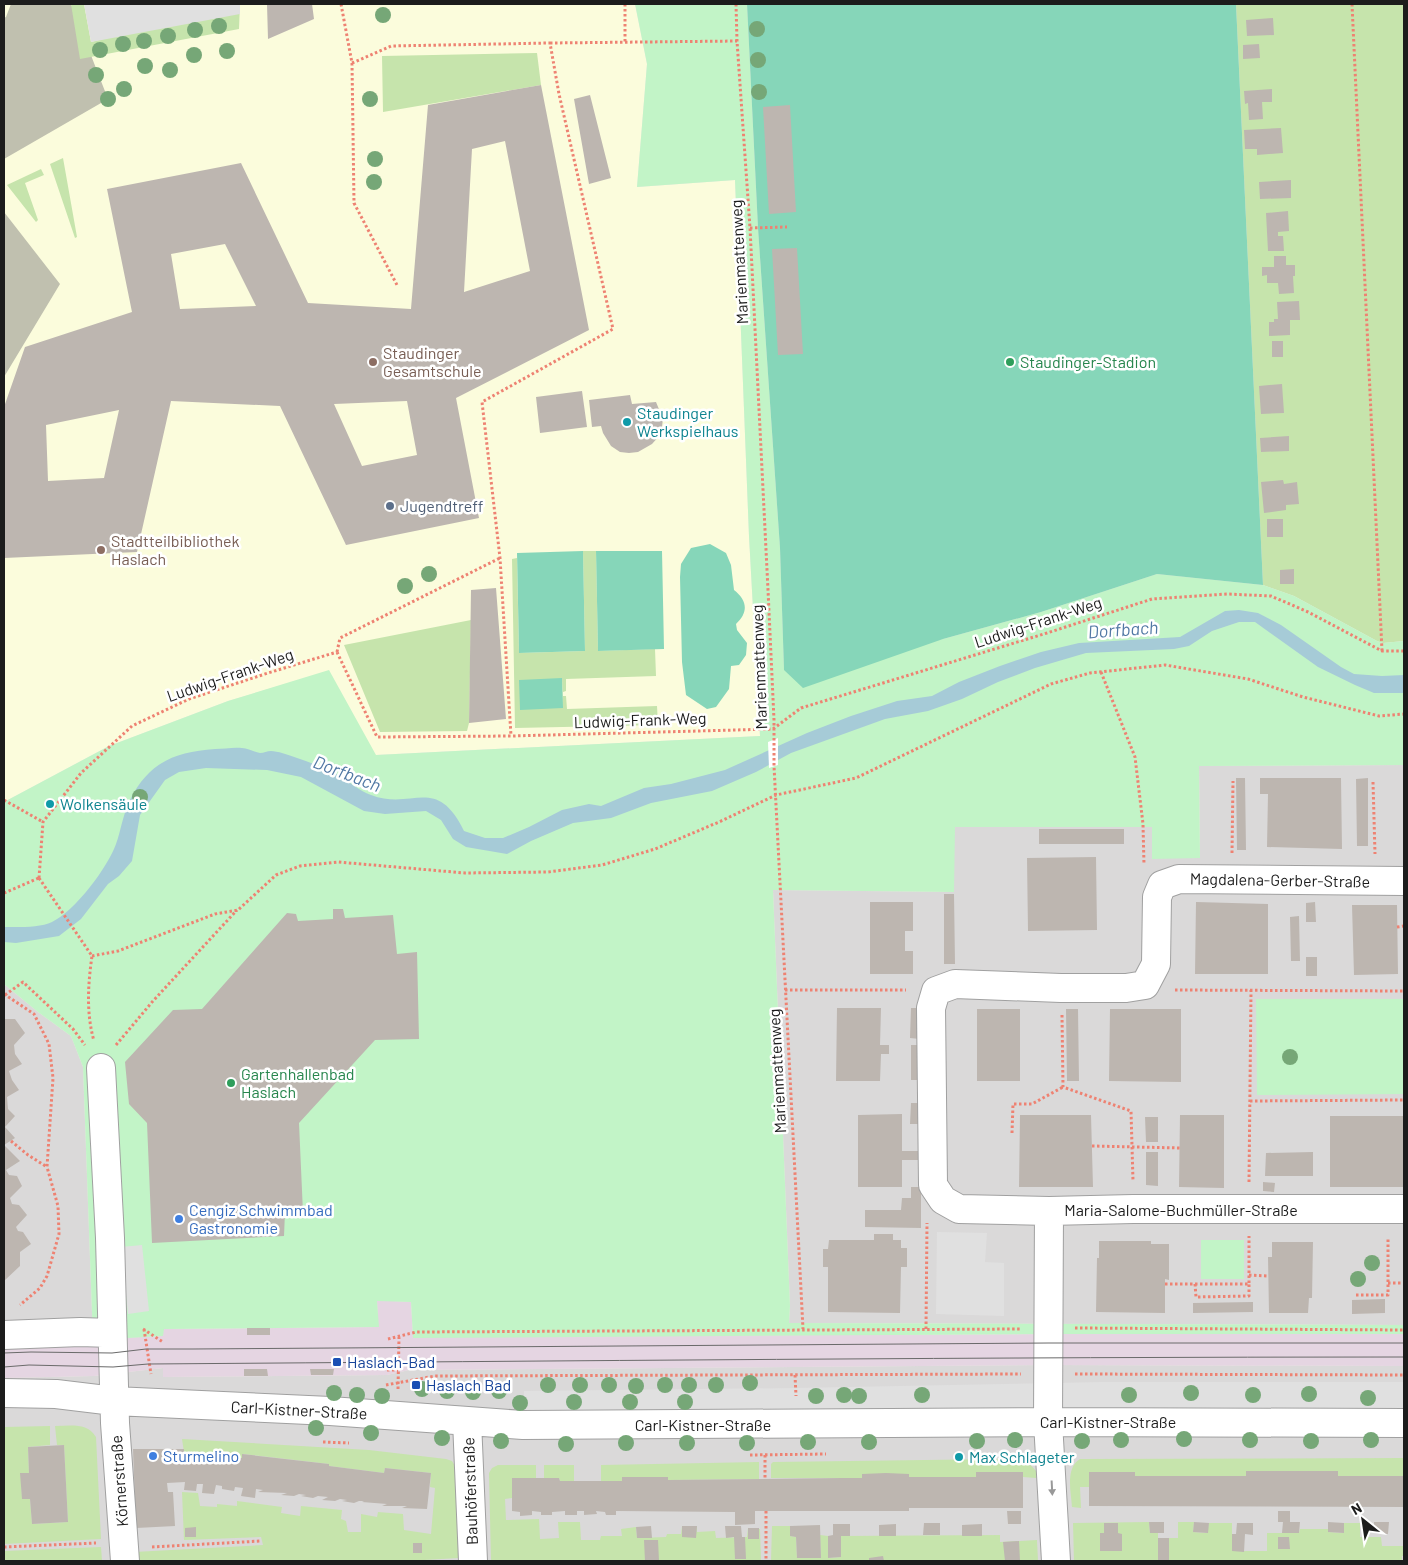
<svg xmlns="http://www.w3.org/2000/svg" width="1408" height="1565" viewBox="0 0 1408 1565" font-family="Barlow,sans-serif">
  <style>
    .residential { fill: #dad9d9 }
    .industrial { fill: #e5d5e2 }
    .education { fill: #fbfcdc }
    .construction { fill: #c0c0af }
    .grass { fill: #c6e4ac }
    .park { fill: #c2f4c7 }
    .pitch { fill: #86d6b9 }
    .parking { fill: #e0e0e0 }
    .water { fill: #a6cbd7 }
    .pier { fill: #fff }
    .building { fill: #bdb6b0; fill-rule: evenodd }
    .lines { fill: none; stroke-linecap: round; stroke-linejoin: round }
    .minor-casing { stroke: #a0a0a0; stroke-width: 30 }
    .path { stroke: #ee8272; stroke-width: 3; stroke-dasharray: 2.5 2.5; stroke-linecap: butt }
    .minor { stroke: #fff; stroke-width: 28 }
    .tram { stroke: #6a6a6a; stroke-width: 1 }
    .tree { fill: #76a777 }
    .oneway { fill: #999 }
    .education-dot { fill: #8d6e63; stroke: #fff; stroke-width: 2 }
    .leisure-dot { fill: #2e9e5b; stroke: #fff; stroke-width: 2 }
    .culture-dot { fill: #0f9aa8; stroke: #fff; stroke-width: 2 }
    .service-dot { fill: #5c6f8a; stroke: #fff; stroke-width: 2 }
    .shop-dot { fill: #3f7fe0; stroke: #fff; stroke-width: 2 }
    .transit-dot { fill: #1a4fb4; stroke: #fff; stroke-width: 2 }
    .labels { text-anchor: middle; stroke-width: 5; stroke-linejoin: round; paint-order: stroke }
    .street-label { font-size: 16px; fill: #1c1c1c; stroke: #fff }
    .education-label { font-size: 16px; fill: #785e54; stroke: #fff; text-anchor: start }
    .leisure-label { font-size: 16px; fill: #27864d; stroke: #fff; text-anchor: start }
    .culture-label { font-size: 16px; fill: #0d838f; stroke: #fff; text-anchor: start }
    .service-label { font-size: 16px; fill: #4e5e75; stroke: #fff; text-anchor: start }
    .shop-label { font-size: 16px; fill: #366cbe; stroke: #fff; text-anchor: start }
    .transit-label { font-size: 16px; fill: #164399; stroke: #fff; text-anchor: start }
    .water-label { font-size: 18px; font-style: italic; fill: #5178a4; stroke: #fff }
  </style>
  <rect width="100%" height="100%" fill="#edeae3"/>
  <path class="residential" d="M1404,765V1325L789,1323L790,1306L773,890L954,892V827H1152L1200,858L1199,766Z
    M4,984L38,1012L71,1036L83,1067L93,1340L4,1343Z
    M1049,1365L1404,1366V1561H4V1378L94,1376L163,1368L164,1377L387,1375L409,1370Z"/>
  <path class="industrial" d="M377,1300L411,1302L413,1337L1049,1334H1404V1366L1049,1365L409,1370L387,1375L163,1377V1368L94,1376L4,1378V1343L163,1336V1329L378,1327Z"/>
  <path class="education" d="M4,4H635L647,64L637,187L735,180L749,536L760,736L375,755L329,671L228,701L109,746L4,802Z"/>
  <path class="construction" d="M11,4H71L108,99L4,159V18L6,17Z
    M4,212L60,284L4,377Z"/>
  <path class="grass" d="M71,4H84L91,42L240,4L239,29L80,59Z
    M1236,4H1404V641L1383,643L1377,641L1294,596L1263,585Z
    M537,53L541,85L383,112L382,56Z
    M63,158L77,237L75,238L50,164Z
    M41,169L44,175L25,183L38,220L36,222L7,185Z
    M583,551H596L598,651L655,649L656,676L566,679V691L563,692L562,678L563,708V696H566L567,709L657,706L658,725L515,728L512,559L517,558L519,653L585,651Z
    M471,620L469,723L467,731L380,732L344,645Z
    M50,1426V1445L28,1447L29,1473H21L22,1499H30L32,1524L68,1522L64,1445H57L55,1426C70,1426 87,1422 96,1437L101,1539L4,1544V1427Z
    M182,1439L369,1450L446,1459L452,1461L455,1466L459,1558L407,1561H135L134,1552L263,1545L261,1537L184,1540L182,1492L198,1493L200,1506L217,1507V1504L237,1506V1501L282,1507L281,1513L300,1516L301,1506L342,1510L341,1519L346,1521L348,1532H361V1514L377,1517L378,1512L403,1514L404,1530L431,1534L435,1488L430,1487L431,1473L385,1468L384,1473L329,1466V1464L243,1454L242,1458L184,1452Z
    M1404,1458V1476H1338L1337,1471H1246V1476H1135V1472H1089V1487H1080L1081,1508L1072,1507C1071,1492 1065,1468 1080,1459Z
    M1001,1459L1027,1461L1036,1471V1478L1023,1477L1022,1472H976V1477H909V1474H862V1478H771V1464L773,1462Z
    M759,1462V1479L668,1480V1477H623L622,1481H601V1465Z
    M498,1465H536V1478L512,1479V1498L505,1499L506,1520L539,1519L540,1539L559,1538L558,1522H580L581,1540H600L601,1536H622L621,1529L636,1527L637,1538L666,1537L667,1534H681L682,1526H697V1532L715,1531L716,1538L747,1537L748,1528L760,1529L761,1561H491L489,1473L492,1468Z
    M544,1465H574V1481H560L559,1478H544Z
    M1149,1522L1150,1533H1158V1538H1178V1522H1194L1193,1532L1207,1533L1209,1523H1232V1551H1267V1533H1299L1300,1529H1328V1532L1344,1533V1523H1360V1537H1381L1382,1546H1404V1556H1402V1561H1074L1073,1523Z
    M772,1526H790V1536L796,1537L797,1558H821L820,1535L828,1536V1558L841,1557V1536L1000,1535V1542L1037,1540L1038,1561H771Z
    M101,1547L102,1561H4V1551Z"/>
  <path class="park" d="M635,4H747L758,228L780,548L784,670L943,639L1041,612L1157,574L1263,585L1294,596L1377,641L1383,643L1404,641V765L1199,766L1200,858L1152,859V827H955L954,892L773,890L790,1306L789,1323L1404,1325V1334H1049L413,1338L411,1302L377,1301L379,1327L164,1329L163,1336L93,1340L83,1067L71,1036L38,1012L4,984V802L109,746L228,701L329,670L376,755L760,736L749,536L735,180L637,187L647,64Z
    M1256,999H1404V1094L1257,1095Z
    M1201,1240H1244V1279H1201Z"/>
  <path class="pitch" d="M747,4H1236L1263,585L1157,574L1041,612L943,639L803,688L784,670L780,548L758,228Z
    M710,544L726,553L731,565L734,590C747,600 749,612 736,624L737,630L747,643L746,655L739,665L731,666L729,689L716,707L707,709L686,695L682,662L680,577L681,564L691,548Z
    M583,551L585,651L519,653L517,553Z
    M596,551H662L664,649L598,651Z
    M562,678L563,708L520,710L519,680Z"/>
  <path class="parking" d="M84,4H240V14L91,42Z
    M937,1232L987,1233L985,1262L1004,1263V1316L936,1314Z
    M142,1245L149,1311L128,1314L121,1247Z
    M1103,1382H1404V1423L523,1425L524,1391L796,1388Z"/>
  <path class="water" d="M1239,610L1258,613L1281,625L1341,667L1354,674L1382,676L1404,675V693H1374L1355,685L1318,667L1255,622H1239L1212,631L1189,646L1174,649L1086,653L1035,668L998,682L962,699L928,711L885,719L791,753L756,772L712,791L651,803L611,818L573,823L531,841L507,854L466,847L453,839L441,820L426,811L385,814L364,811L301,777L267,770L206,768L179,772L165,780L140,815L132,861L119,876L108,884L81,919L59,936L16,943L4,942V927C17,927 40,928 52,922C75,911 108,867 116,844C121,830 123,814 130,800C149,762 175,752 215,749C224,749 233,747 242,748C248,748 254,752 260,753C264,753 267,751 271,751C274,751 279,752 282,753C301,759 321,766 338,775C349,781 359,791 371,795C413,811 436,774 464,831L485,838H503L529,827L562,810L589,804L601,806L644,788L671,784L725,770L807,733L851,716L897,701L932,696L959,682L1000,666L1041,652L1079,643L1180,637L1225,611Z"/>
  <path class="pier" d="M778,738V765L769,768L768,742Z"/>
  <path class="building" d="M267,4H312L314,19L268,39Z
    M1273,18L1274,35L1247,36L1246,20Z
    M1259,44L1260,58L1243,59V45Z
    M541,85L589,330L456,398L479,518L346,545L280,406L171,401L137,552L4,558V407L25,347L132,312L107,189L241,163L308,303L411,309L428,105ZM505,141L530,271L464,292L472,149ZM225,244L256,306L180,309L171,254ZM407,401L417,455L362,466L334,404ZM119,410L104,478L48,481L46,425Z
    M1272,89V102H1262L1263,119L1249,120L1248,103L1245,104L1244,91Z
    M590,95L611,178L589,184L574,99Z
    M790,105L796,212L769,214L763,107Z
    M1281,128L1283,153L1257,155V149H1245L1244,130Z
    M1291,180V198L1260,199L1259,182Z
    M1288,211L1289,231L1278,232V236H1283L1284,251H1268L1266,213Z
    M797,248L803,354L778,355L772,249Z
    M1274,256H1286V265H1295V276H1293L1294,293L1279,294L1278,283H1267V275L1262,276V267H1274Z
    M1299,301L1300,320H1290V335L1269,336V322H1274V319H1278L1277,302Z
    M1272,341H1283V357H1272Z
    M1282,384L1284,413L1261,414L1259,386Z
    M582,391L587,427L540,433L536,397Z
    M630,395L632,404L656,402L663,419L661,434L652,444L638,452L629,453L620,452L611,446L603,433L601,426L592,427L589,400Z
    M1289,436V451L1261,452L1260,438Z
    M1283,480L1284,484L1297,482L1299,504L1286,505V510L1264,513L1261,482Z
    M1267,519H1283V537H1267Z
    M1294,569V584H1280V570Z
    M496,588L506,719L469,723L471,590Z
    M1236,778H1245L1246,850H1237Z
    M1260,778H1341L1342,849L1267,847L1268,794H1260Z
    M1368,778V846H1357L1356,779Z
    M1039,829H1124V844H1039Z
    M1096,857L1097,930L1028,931L1027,858Z
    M944,894H954L955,964H944Z
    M870,902H913V931H905V951H913V974H870Z
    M1196,902L1268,904V974H1195Z
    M1315,902L1316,922H1306V903Z
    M1352,905H1397L1398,974L1354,975Z
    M333,909H343L345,918L393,915L397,954L417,952L419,1039L375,1040L299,1123L303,1213L285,1212L284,1236L152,1243L147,1123L129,1104L125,1062L173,1010L202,1009L287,913L296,914L298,921L333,919Z
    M1299,916L1300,961H1291L1290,917Z
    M1306,957H1317V976H1306Z
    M837,1008H881L880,1045H889V1054H881L880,1081H836Z
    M911,1008H921L920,1039L910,1038Z
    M977,1009H1020V1081H977Z
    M1066,1009H1078L1079,1081H1067Z
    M1110,1009H1181V1082L1109,1081Z
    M4,1019H15L25,1033L14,1045L15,1054L22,1064L9,1071L12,1080L19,1090L7,1097L8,1109L15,1116L5,1127L15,1138L4,1145L20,1161L6,1170L9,1175L17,1176L22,1186L10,1198L12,1204L19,1205L27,1215L16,1227L18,1231L23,1232L31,1244L20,1252V1266L4,1281Z
    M911,1045H920L921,1080H911Z
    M911,1103H919V1124H910Z
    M902,1114V1151H919V1160H902V1187H858V1115Z
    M1020,1115H1091L1093,1187H1019Z
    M1180,1115H1224V1188L1179,1187Z
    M1330,1116H1403V1187H1330Z
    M1145,1117H1158V1142H1146Z
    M1146,1152H1158V1186L1146,1185Z
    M1313,1152V1176H1265L1266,1153Z
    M1263,1182L1275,1183L1274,1192L1263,1191Z
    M911,1187H921V1228L865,1227V1210H901L902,1198H911Z
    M874,1234H893V1240H901V1248H907V1267H901L900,1313L828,1312V1267H823V1249H828L829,1240H874Z
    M1099,1241H1151V1244H1169V1280L1165,1279V1313L1096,1312L1097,1258H1099Z
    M1272,1242H1313L1312,1298H1309L1308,1313H1269L1268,1257H1272Z
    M1385,1299V1313L1352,1314V1300Z
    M1253,1302V1312L1193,1313V1303Z
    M247,1328H270V1335H247Z
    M244,1369H267L268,1376H244Z
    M310,1369H334L333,1375H311Z
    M64,1445L68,1522L32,1524L30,1499H22L20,1473H29L28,1447Z
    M133,1449H184V1452L242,1458V1454L329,1464V1466L384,1473L385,1468L431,1473L427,1509L402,1508L407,1506H382L387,1504L362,1502L364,1501H359L354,1503L342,1501L347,1500L340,1499L335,1501L322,1500L328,1497L318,1496L313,1498L301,1496L306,1495L299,1494L294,1496L281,1495L287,1493L258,1492L263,1490L256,1489L255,1498L241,1496L243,1488L235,1487L234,1491L222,1489V1486L216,1485L214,1494L202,1493L203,1484H197L196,1491L184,1490L185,1482L167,1483L168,1492H173L175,1526L136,1528Z
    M1246,1471H1338V1476H1404V1507L1089,1506V1472H1135V1476H1246Z
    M976,1472H1023V1508H909V1511H755V1524L735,1525V1512L616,1511V1515H606L605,1512L596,1511L597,1514L584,1515V1511H577V1515H565V1511L552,1512V1515H541V1512L532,1511V1515L520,1516V1512L512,1511V1478H559L560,1481H622V1477H668V1480L841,1478H862V1474L886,1473L909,1474V1477H976Z
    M1007,1511H1021V1524H1008Z
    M1278,1511H1290V1522H1300L1299,1533H1282L1283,1522H1278Z
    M1149,1522H1164V1533H1150Z
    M1194,1522L1209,1523L1208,1533L1193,1532Z
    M1328,1522L1344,1523V1533L1328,1532Z
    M1374,1522H1389L1388,1534L1374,1533Z
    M924,1523H940V1535H923Z
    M1104,1523H1118V1533L1122,1534V1551H1100V1533H1104Z
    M1237,1523H1253V1535L1245,1534L1244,1552L1232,1551V1534H1236Z
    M833,1524H850V1536H841V1557L828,1558V1536L833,1535Z
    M896,1524V1536H879V1525Z
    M982,1524V1536H962V1525Z
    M820,1525L821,1558H797L796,1537L790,1536V1526Z
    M651,1526L652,1538H637L636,1527Z
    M682,1526H697L696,1538L682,1537Z
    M725,1526H741L742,1537H745L746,1559H735L734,1537L726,1538Z
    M196,1527V1537H185V1528Z
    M748,1528H759V1539H748Z
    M1278,1537H1289L1290,1549H1278Z
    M1158,1538H1169V1561H1158Z
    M644,1540H658L659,1561H645Z
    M1019,1541L1020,1561H1005L1003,1542Z
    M413,1543H422V1553H413Z
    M883,1556L884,1561H869V1558Z"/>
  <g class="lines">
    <g class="minor-casing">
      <path id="minor" d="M1404,881L1179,879L1162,885L1157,897L1156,964L1145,985L1126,988H1061L955,984L936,991L931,1008L933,1185L943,1200L959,1209L1049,1211L1133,1209H1404
        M101,1068L110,1238L115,1423L125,1561
        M1049,1211L1048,1422L1056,1561
        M4,1335L80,1332L111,1333
        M4,1393L56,1394L114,1401L330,1411L523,1425L1048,1422L1404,1423
        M467,1421L473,1561"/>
    </g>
    <path class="path" d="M341,4L352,63L354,203L397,285
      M625,4V43
      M736,4L737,41L750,228L768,590L774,720V766L803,1329
      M1352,4L1382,651
      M550,43L737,41
      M352,63L391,46L550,43L559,94L613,329L482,402L500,558L511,736
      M750,228L787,227
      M337,652L377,737L511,736L773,729L801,708L1047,633L1152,599L1227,594L1271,596L1308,612L1382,651H1404
      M337,652L340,638L500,558
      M1101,672L1135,757L1143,824L1144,865
      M1373,782L1375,854
      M4,800L43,822
      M1232,853L1233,781
      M39,878L43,822L81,773L132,726L189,699L268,673L337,652
      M39,878L92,956C88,984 86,1013 94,1041
      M4,893L39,878
      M1397,927L1404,926
      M92,956L118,951L215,914L238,910L276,875L300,866L338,862L465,873L548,872L602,865L655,849L719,822L776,795L856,778L1051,684L1090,673L1165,665L1248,679L1303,697L1379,716L1404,714
      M785,990H906
      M1175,990L1404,991
      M4,994L34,1014L49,1044L53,1078L47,1167L58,1206L59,1234L47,1276L40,1288L20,1305
      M5,995L23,982L73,1029L85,1045
      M1062,1015L1063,1087L1131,1111L1133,1181
      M116,1045L153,1001L237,910
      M1250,1101L1404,1100
      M1012,1133L1013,1104H1032L1063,1087
      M11,1141L28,1155L47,1167
      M1092,1146L1180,1148
      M1249,1182L1251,990
      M1249,1275L1268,1276
      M1388,1283H1404
      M1165,1284H1249V1236
      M1195,1284L1196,1297L1249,1296V1284
      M1356,1295H1388V1237
      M1075,1328L1404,1330
      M143,1329L163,1342
      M144,1329L151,1374
      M926,1329L927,1223
      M388,1339L416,1332L1021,1329
      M387,1370H398
      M1075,1374L1404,1375
      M795,1375L796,1396
      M386,1385L435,1376L1021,1374
      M398,1389L399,1337
      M323,1442L349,1443
      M750,1455L826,1454
      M765,1455V1478
      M766,1511V1561
      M4,1547L96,1543
      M152,1547L261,1541"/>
    <use href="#minor" class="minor"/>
    <path class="tram" d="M4,1353L31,1352L112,1353L146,1349H193L1049,1343H1404
      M4,1367L29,1365L113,1367L148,1364C567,1361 986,1357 1404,1357"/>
  </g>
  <g class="tree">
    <circle cx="383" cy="15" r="8"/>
    <circle cx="219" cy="26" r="8"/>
    <circle cx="757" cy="29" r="8"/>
    <circle cx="195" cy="30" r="8"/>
    <circle cx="168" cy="36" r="8"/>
    <circle cx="144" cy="41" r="8"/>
    <circle cx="123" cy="44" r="8"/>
    <circle cx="100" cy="50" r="8"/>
    <circle cx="227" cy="51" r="8"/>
    <circle cx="194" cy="55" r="8"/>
    <circle cx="758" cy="60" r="8"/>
    <circle cx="145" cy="66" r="8"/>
    <circle cx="170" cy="70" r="8"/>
    <circle cx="96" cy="75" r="8"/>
    <circle cx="124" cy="89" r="8"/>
    <circle cx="759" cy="92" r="8"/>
    <circle cx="108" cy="99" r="8"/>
    <circle cx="370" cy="99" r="8"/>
    <circle cx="375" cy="159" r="8"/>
    <circle cx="374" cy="182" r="8"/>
    <circle cx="429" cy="574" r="8"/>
    <circle cx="405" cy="586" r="8"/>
    <circle cx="140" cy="797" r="8"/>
    <circle cx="1290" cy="1057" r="8"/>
    <circle cx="1372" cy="1263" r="8"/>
    <circle cx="1358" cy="1279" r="8"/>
    <circle cx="750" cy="1383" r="8"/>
    <circle cx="548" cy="1385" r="8"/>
    <circle cx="580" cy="1385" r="8"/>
    <circle cx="609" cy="1385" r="8"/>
    <circle cx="665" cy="1385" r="8"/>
    <circle cx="689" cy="1385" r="8"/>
    <circle cx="716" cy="1385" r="8"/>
    <circle cx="636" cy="1386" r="8"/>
    <circle cx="422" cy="1389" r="8"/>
    <circle cx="447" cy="1391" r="8"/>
    <circle cx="499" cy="1391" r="8"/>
    <circle cx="473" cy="1392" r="8"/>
    <circle cx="334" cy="1393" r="8"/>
    <circle cx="1191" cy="1393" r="8"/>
    <circle cx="1309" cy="1394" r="8"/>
    <circle cx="357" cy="1395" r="8"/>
    <circle cx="844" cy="1395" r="8"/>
    <circle cx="922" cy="1395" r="8"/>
    <circle cx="1129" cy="1395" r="8"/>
    <circle cx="1253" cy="1395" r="8"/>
    <circle cx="382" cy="1396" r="8"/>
    <circle cx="816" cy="1396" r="8"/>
    <circle cx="859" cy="1396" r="8"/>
    <circle cx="1368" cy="1398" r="8"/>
    <circle cx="574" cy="1402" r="8"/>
    <circle cx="630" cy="1402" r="8"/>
    <circle cx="685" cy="1402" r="8"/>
    <circle cx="520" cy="1403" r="8"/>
    <circle cx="316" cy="1428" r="8"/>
    <circle cx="371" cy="1433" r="8"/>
    <circle cx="442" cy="1438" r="8"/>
    <circle cx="1184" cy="1439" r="8"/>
    <circle cx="1015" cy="1440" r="8"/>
    <circle cx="1121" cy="1440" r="8"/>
    <circle cx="1250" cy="1440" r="8"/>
    <circle cx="1371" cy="1440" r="8"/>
    <circle cx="501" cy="1441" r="8"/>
    <circle cx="977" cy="1441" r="8"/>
    <circle cx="1082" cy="1441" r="8"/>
    <circle cx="1311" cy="1441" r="8"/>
    <circle cx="808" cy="1442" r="8"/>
    <circle cx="869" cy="1442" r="8"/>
    <circle cx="626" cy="1443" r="8"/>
    <circle cx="687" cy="1443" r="8"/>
    <circle cx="747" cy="1443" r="8"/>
    <circle cx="566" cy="1444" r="8"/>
  </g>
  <defs><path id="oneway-solid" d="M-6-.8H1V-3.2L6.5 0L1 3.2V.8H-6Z" transform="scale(1.25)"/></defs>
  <use class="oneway" href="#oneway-solid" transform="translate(1052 1488) rotate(87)"/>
  <g class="education-dot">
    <circle cx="373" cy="362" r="5"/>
    <circle cx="101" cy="550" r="5"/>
  </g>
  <g class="leisure-dot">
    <circle cx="1010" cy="362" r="5"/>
    <circle cx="231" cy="1083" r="5"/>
  </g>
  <g class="culture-dot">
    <circle cx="627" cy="422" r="5"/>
    <circle cx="50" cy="804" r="5"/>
    <circle cx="959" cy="1457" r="5"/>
  </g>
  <circle class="service-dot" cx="390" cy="506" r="5"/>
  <g class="shop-dot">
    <circle cx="179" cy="1219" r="5"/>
    <circle cx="153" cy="1456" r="5"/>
  </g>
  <g class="transit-dot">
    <rect x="332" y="1357" width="10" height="10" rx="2.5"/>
    <rect x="411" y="1380" width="10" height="10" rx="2.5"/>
  </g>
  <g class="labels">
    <g class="street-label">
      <text transform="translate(739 262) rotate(-93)" y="6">Marienmattenweg</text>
      <text transform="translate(1038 622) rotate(-18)" y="6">Ludwig-Frank-Weg</text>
      <text transform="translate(759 667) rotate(-92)" y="6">Marienmattenweg</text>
      <text transform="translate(230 675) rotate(-19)" y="6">Ludwig-Frank-Weg</text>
      <text transform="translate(640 720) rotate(-2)" y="6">Ludwig-Frank-Weg</text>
      <text transform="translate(1280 880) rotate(1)" y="6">Magdalena-Gerber-Straße</text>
      <text transform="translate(777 1071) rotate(-93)" y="6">Marienmattenweg</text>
      <text x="1181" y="1216">Maria-Salome-Buchmüller-Straße</text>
      <text transform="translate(299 1410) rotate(3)" y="6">Carl-Kistner-Straße</text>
      <text x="1108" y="1428">Carl-Kistner-Straße</text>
      <text x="703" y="1431">Carl-Kistner-Straße</text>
      <text transform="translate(119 1481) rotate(-94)" y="6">Körnerstraße</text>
      <text transform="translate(470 1491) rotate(-92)" y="6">Bauhöferstraße</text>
    </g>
    <g class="education-label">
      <text x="383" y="359">Staudinger<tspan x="383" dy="18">Gesamtschule</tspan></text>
      <text x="111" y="547">Stadtteilbibliothek<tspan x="111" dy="18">Haslach</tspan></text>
    </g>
    <g class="leisure-label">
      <text x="1020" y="368">Staudinger-Stadion</text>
      <text x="241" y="1080">Gartenhallenbad<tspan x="241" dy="18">Haslach</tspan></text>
    </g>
    <g class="culture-label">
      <text x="637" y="419">Staudinger<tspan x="637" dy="18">Werkspielhaus</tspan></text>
      <text x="60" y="810">Wolkensäule</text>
      <text x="969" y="1463">Max Schlageter</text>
    </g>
    <g class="service-label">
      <text x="400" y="512">Jugendtreff</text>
    </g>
    <g class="shop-label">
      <text x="189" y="1216">Cengiz Schwimmbad<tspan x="189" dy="18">Gastronomie</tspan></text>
      <text x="163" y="1462">Sturmelino</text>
    </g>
    <g class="transit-label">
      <text x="347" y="1368">Haslach-Bad</text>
      <text x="426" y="1391">Haslach Bad</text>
    </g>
    <g class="water-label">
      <text transform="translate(1123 630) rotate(-4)" y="6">Dorfbach</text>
      <text transform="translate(347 774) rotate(21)" y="6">Dorfbach</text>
    </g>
  </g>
  <rect width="1408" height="1565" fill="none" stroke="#1c1c1c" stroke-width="10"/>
  <g transform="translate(1363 1520) rotate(330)" stroke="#ffffff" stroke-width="4" paint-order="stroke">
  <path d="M0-4L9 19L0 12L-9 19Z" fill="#1c1c1c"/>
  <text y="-8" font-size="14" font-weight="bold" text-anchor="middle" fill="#1c1c1c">N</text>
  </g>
</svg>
